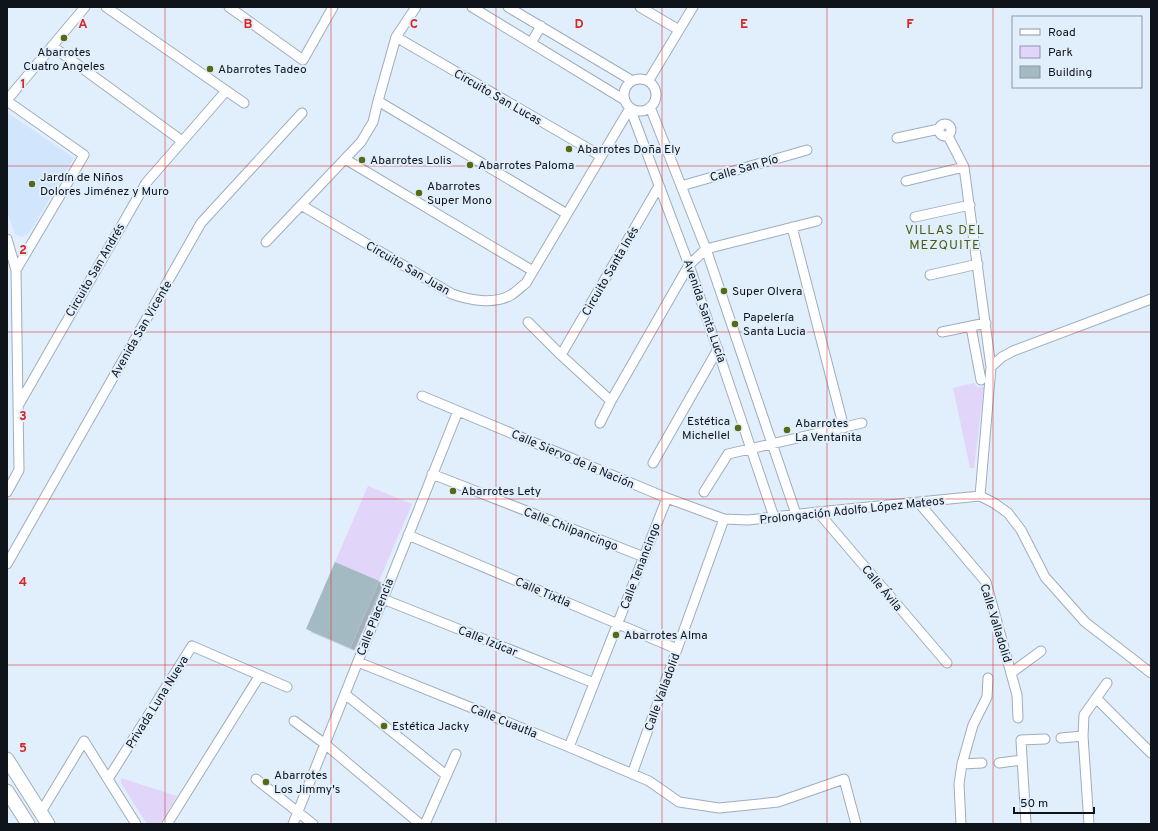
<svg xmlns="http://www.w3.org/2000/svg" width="1158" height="831" viewBox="0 0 1158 831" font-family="Overpass,sans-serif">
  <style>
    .built { fill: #d1e6fd }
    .green { fill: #e2d5fa }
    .building { fill: #a3bac3; filter: url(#shadow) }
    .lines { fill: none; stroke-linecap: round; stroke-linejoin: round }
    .street-casing { stroke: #9eadbd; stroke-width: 11 }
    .secondary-casing { stroke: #9eadbd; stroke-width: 15 }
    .street { stroke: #fff; stroke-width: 9 }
    .secondary { stroke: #fff; stroke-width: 13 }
    .grid { fill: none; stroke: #d62828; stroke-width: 1; stroke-opacity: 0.55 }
    .poi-dot { fill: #566915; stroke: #e1eefc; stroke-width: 1.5 }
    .labels { text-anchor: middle; stroke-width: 4; stroke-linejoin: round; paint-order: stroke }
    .poi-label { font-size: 12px; fill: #0f141a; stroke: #e1eefc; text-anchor: start }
    .street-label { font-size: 12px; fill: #0f141a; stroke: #e1eefc }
    .neighbourhood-label { font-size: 13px; letter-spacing: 1px; fill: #4d5e12; stroke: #e1eefc }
    .grid-label { font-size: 13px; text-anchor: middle; font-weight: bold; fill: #d62828; stroke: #e1eefc; stroke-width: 4; stroke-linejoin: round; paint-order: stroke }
  </style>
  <defs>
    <filter id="shadow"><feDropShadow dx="4.5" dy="2.5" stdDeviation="0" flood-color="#0004"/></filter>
  </defs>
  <rect width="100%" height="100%" fill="#e1eefc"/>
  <path class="built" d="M8,113L74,158L29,233L22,237L15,234L7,211Z"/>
  <path class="green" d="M974,383L977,387H984L974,468H970L953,388Z
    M368,486L412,504L379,581L335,562Z
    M121,778L177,796L160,824H147L121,783Z"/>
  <path class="building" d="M335,562L379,581L350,648L306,629Z"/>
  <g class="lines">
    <g class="street-casing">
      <path id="street" d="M106,7L244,103
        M229,7L303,60L333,7
        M472,7L623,99
        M508,7L631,80
        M640,7L679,30
        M396,37L601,156
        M531,43L541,26
        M52,46L182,141
        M624 95a16 16 0 1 1 32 0a16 16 0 1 1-32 0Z
        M649,80L693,7
        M7,100L85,7
        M7,101L84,155L16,270
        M378,101L567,214
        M650,107L706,249L796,514
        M630,108L689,265L774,517
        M939 130a6 6 0 1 1 12 0a6 6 0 1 1-12 0Z
        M948,136L964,167L991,367L980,496
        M897,138L939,129
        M345,159L533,271
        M906,181L964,167
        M681,186L807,150
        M301,205L452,294C469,300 494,305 511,295C516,292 521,287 526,283L630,108
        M915,217L970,205
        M792,227L844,428
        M7,239L16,270L19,470L7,492
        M266,242L361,142L373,122L378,101L396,37L416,7
        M930,275L978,264
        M528,322L561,355L611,401
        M971,327L981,380
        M942,332L986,323
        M561,355L659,186
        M991,367L1002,357L1013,351L1151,299
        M422,396L667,498L724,519L748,520L818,512L980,496
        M18,406L146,183L226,91
        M600,423L611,401L689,265L706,249L817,221
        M653,463L718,349
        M432,474L644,557
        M704,492L728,454L862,423
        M980,496L994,503L1008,513L1021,530L1045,577L1085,622L1151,673
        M919,503L986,582L1017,695L1018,718
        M818,512L947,663
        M408,535L677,649
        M7,564L201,223L302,113
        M383,599L594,683
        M358,662L569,747L649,781L679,802L719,808L778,802L844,779L856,824
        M1011,673L1041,651
        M345,694L446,775
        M1096,698L1151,753
        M294,721L325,744L420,824
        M1061,738L1083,736
        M569,747L667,498
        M999,763L1022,760
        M962,764L982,763
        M632,774L724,519
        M108,779L192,646L287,687
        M256,779L313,824
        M41,812L84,741L136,824
        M167,824L260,675
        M293,824L458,411
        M425,824L456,754
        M961,824L959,784L962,764L973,725L987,697L988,678
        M1026,824L1021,740L1045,739
        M1089,824L1083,736L1084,715L1107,683"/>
    </g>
    <g class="secondary-casing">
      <path id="secondary" d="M7,759L48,824
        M7,791L28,824"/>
    </g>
    <use href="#street" class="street"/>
    <use href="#secondary" class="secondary"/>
  </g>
  <path class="grid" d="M165,7V824M331,7V824M496,7V824M662,7V824M827,7V824M993,7V824M7,166H1151M7,332H1151M7,499H1151M7,665H1151"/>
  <g class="poi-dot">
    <circle cx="64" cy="38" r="4"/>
    <circle cx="210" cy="69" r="4"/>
    <circle cx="569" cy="149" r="4"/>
    <circle cx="362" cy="160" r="4"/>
    <circle cx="470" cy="165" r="4"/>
    <circle cx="32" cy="184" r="4"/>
    <circle cx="419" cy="193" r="4"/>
    <circle cx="724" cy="291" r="4"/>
    <circle cx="735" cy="324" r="4"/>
    <circle cx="738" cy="428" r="4"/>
    <circle cx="787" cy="430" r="4"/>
    <circle cx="453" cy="491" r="4"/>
    <circle cx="616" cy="635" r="4"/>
    <circle cx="384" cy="726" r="4"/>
    <circle cx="266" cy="782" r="4"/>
  </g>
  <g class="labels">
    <g class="poi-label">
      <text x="64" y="56" text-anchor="middle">Abarrotes<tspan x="64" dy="14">Cuatro Angeles</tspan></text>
      <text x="218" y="73">Abarrotes Tadeo</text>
      <text x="577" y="153">Abarrotes Doña Ely</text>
      <text x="370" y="164">Abarrotes Lolis</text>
      <text x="478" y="169">Abarrotes Paloma</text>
      <text x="40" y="181">Jardín de Niños<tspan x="40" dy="14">Dolores Jiménez y Muro</tspan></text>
      <text x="427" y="190">Abarrotes<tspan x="427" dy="14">Super Mono</tspan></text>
      <text x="732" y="295">Super Olvera</text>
      <text x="743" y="321">Papelería<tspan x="743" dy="14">Santa Lucia</tspan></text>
      <text x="730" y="425" text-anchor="end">Estética<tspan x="730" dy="14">Michellel</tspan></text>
      <text x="795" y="427">Abarrotes<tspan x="795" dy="14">La Ventanita</tspan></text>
      <text x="461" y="495">Abarrotes Lety</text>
      <text x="624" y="639">Abarrotes Alma</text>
      <text x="392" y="730">Estética Jacky</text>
      <text x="274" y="779">Abarrotes<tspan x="274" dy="14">Los Jimmy's</tspan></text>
    </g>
    <g class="street-label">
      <text transform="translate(498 97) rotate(30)" y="4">Circuito San Lucas</text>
      <text transform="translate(744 168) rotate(-16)" y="4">Calle San Pío</text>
      <text transform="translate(408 268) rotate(30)" y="4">Circuito San Juan</text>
      <text transform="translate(95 270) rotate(-60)" y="4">Circuito San Andrés</text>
      <text transform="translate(610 271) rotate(-60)" y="4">Circuito Santa Inés</text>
      <text transform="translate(705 311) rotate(71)" y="4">Avenida Santa Lucía</text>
      <text transform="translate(141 329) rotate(-60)" y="4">Avenida San Vicente</text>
      <text transform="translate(573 459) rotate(23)" y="4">Calle Siervo de la Nación</text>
      <text transform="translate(852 510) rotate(-6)" y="4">Prolongación Adolfo López Mateos</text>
      <text transform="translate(571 529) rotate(21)" y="4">Calle Chilpancingo</text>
      <text transform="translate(640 566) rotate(-69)" y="4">Calle Tenancingo</text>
      <text transform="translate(882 588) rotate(50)" y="4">Calle Ávila</text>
      <text transform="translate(543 592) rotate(23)" y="4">Calle Tixtla</text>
      <text transform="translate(375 617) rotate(-69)" y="4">Calle Placencia</text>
      <text transform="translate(996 623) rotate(73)" y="4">Calle Valladolid</text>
      <text transform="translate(488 641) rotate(22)" y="4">Calle Izúcar</text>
      <text transform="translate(662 692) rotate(-70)" y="4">Calle Valladolid</text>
      <text transform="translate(157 702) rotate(-58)" y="4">Privada Luna Nueva</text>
      <text transform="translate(504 721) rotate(22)" y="4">Calle Cuautla</text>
    </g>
    <g class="neighbourhood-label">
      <text x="945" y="234">VILLAS DEL<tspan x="945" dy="15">MEZQUITE</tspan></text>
    </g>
  </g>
  <g class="grid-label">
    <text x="83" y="28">A</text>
    <text x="248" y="28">B</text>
    <text x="414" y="28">C</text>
    <text x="579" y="28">D</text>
    <text x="744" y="28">E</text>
    <text x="910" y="28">F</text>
    <text x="23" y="88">1</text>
    <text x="23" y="254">2</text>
    <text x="23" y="420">3</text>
    <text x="23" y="586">4</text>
    <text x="23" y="752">5</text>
  </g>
  <rect width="1158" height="831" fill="none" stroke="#0f141a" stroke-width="16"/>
  <rect x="1012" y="16" width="130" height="72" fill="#e1eefc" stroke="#8d97a2"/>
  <rect x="1020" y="29" width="20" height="6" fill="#ffffff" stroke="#8d97a2"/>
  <text x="1048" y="36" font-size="12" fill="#0f141a">Road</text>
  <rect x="1020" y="46" width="20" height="12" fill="#e2d5fa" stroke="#8d97a2"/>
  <text x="1048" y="56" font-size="12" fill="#0f141a">Park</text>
  <rect x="1020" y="66" width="20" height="12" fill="#a3bac3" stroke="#8d97a2"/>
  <text x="1048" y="76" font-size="12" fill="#0f141a">Building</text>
  <path d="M1014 807v6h80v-6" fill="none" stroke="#0f141a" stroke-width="2"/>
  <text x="1020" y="807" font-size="12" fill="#0f141a" stroke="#e1eefc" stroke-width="3" paint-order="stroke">50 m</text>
</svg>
